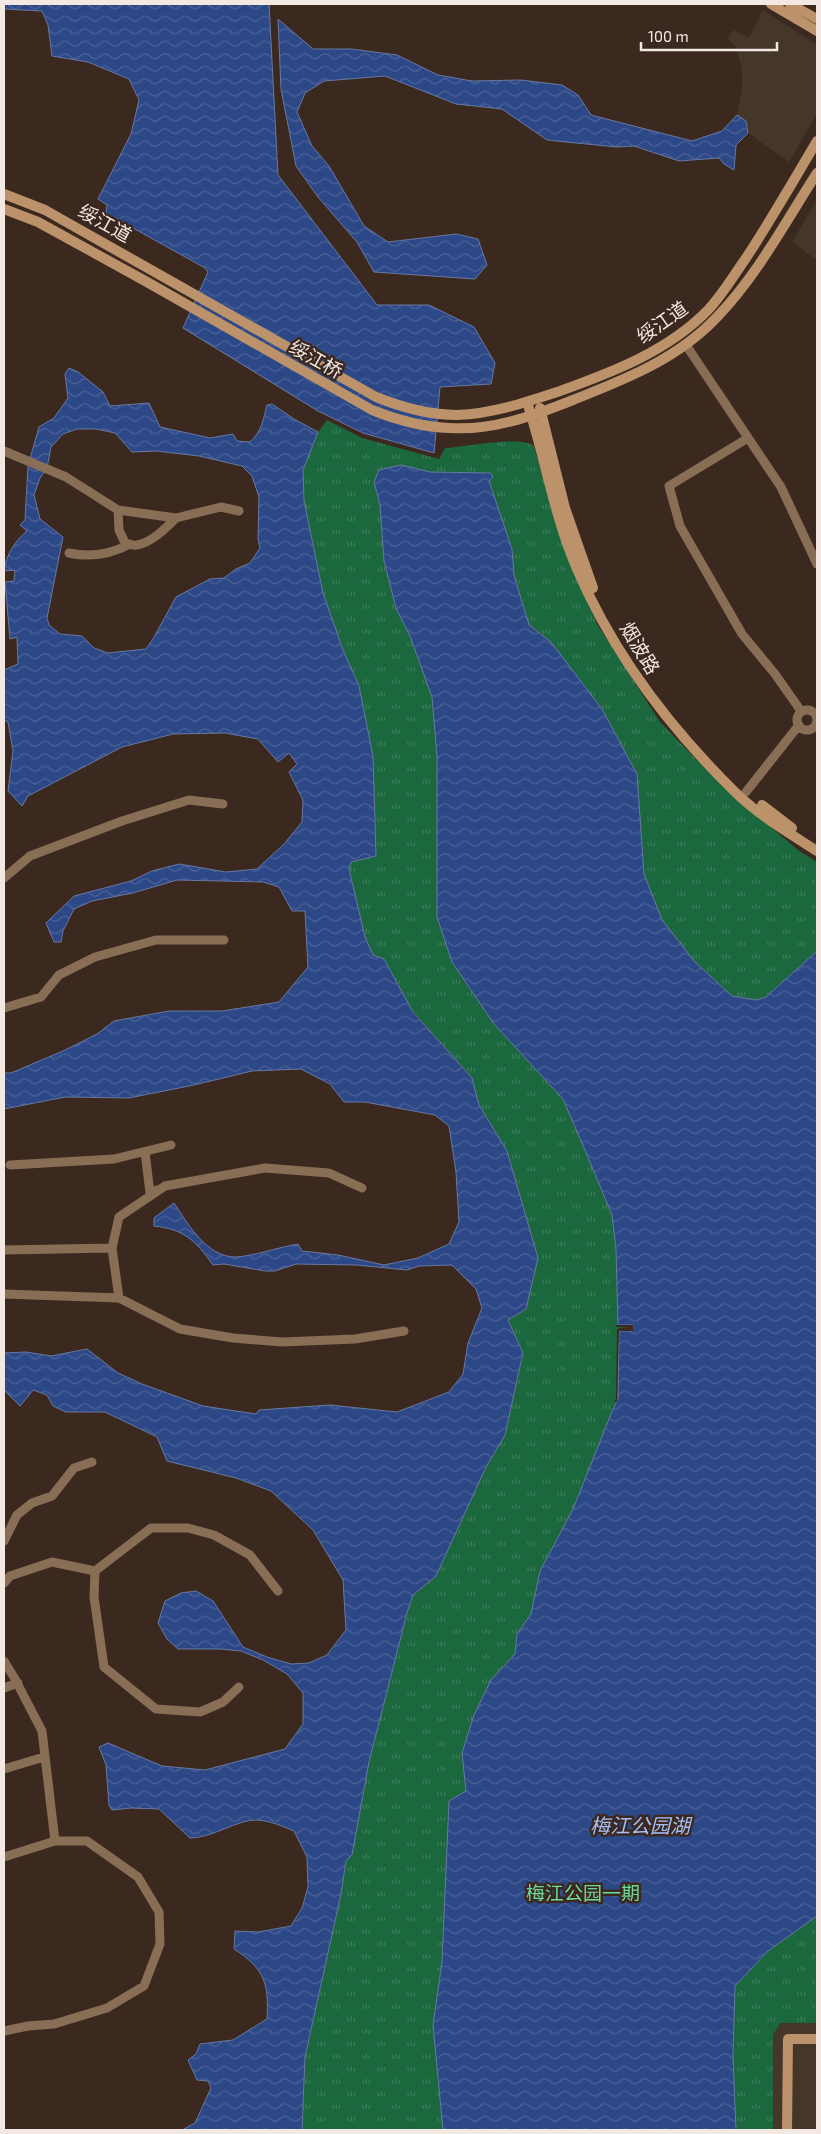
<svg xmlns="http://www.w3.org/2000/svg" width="821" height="2134" viewBox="0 0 821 2134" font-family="'Exo 2','Noto Sans SC',sans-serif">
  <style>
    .commercial { fill: #45362a }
    .grass { fill: url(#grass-tufts) }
    .water { fill: url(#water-waves); stroke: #6978a2; fill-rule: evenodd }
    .pier { fill: #3b2920 }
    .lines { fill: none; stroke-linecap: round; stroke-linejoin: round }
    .street { stroke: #886e55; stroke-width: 9 }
    .secondary { stroke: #bb9269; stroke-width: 10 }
    .labels { text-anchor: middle; stroke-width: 5; stroke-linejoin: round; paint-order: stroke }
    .street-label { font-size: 19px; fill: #f4e8e2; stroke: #3b2920 }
    .park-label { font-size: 19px; fill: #6bda97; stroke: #3b2920 }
    .water-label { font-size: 20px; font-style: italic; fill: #a5c0f8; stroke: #3b2920 }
  </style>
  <defs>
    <pattern id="grass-tufts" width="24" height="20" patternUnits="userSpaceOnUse" patternTransform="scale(1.25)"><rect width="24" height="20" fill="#1b673e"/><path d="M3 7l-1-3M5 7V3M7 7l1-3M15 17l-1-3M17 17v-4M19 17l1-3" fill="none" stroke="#3d7d5a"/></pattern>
    <pattern id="water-waves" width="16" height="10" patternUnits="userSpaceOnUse" patternTransform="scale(1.25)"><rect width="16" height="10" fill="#2d4887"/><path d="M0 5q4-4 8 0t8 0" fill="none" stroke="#4c6298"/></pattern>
  </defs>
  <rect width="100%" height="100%" fill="#3b2920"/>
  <path class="commercial" d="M763,10L817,45V114L789,162L748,133L746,121L737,115L742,88V69L736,47L727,38L734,30L749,38Z
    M817,200V260L792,242Z
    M780,2023H817V2130H773V2035Z"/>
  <path class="grass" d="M327,420L362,438L439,459L445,448C465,447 520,435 534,446L557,528L597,624L660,722L724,788L798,850L817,862V2023H780L773,2035V2130H302L305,2057L341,1894L346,1860L352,1855L369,1762L407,1613L413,1595L436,1576L486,1467L505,1435L523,1353L508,1320L488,1120L479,1105L471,1078L413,1011L373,955L365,937L349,869L351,862L376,856L373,756L359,686L343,650L323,593L304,501L303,470L318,432Z"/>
  <path class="water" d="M4,4H269L278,175L377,305H429L474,327L495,363L491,384L440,387L434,453L363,433L318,411L183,328L208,272L205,268L106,213L107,205L98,199L131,134L139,100L129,79L88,62L52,56L48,25L42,11L4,9Z
    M278,19L313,49H352L397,55L438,75L472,81L521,80L562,85L578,95L591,115L692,141L722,131L737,115L746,121L748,133L736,145L734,170L724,164L719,158L679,161L634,146L616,147L547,140L502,109L456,104L385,76L324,81L305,93L297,112L312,146L329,166L364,226L388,242L456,234L478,239L487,265L475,279L374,272L357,242L318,197L296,166L281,89Z
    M69,368L78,372L103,392L110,406L149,403L160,427L210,438L233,434L237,441L250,442C262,431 263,420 267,405L272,404L294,419L318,432L303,470L304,501L323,593L343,650L359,686L373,756L376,856L351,862L349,869L365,937L373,955L384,959L413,1012L472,1078L479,1105L507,1151L538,1258L526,1309L508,1320L523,1353L505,1435L486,1467L436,1576L413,1595L407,1613L369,1762L352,1855L346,1861L341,1894L305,2057L302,2130H182L195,2123L211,2088L208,2081L197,2080L188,2060L196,2054L200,2044L233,2040L267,2019C269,1984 265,1969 234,1949L235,1931L258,1932L291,1926L302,1908L308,1887L307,1857L294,1831C282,1826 271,1821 257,1820C238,1819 213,1838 190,1838L159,1809L131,1808L112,1810L109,1805L106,1765L99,1747L108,1743L162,1766L205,1770L285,1749L303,1724V1693L287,1674L263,1660L241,1651L220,1649H178L167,1639L158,1623L165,1601L181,1593L196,1591L213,1601L243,1647L267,1657L291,1664L309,1663L327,1655L346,1630L343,1580L313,1530L271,1491L236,1478L167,1461L157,1437L105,1412H66L53,1406L47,1395L33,1390L20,1406L4,1390V1353L26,1352L51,1356L87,1349L118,1373L142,1384L203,1406L256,1414L259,1410L330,1405L397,1412L449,1392L463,1374L468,1343L482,1308L476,1289L452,1265L419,1266L407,1270L357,1265L296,1264L275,1271H265L224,1264L213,1265C196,1241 184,1229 154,1226V1218L174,1203C188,1224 207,1258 237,1257C253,1256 280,1247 298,1244L302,1251L338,1255L384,1265L418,1258L449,1244L459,1222L456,1172L449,1126L435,1115L365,1102H344L330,1084L301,1069L252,1071L194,1085L129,1098L65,1097L4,1109V1073H11L63,1051L97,1034L114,1021L169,1011H222L279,1002L308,967L305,911H292L279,887L263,882L177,880L133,893L92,901L74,909L63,931L61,942H54L46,923L74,896L131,881L152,871L179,864L226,872L257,869L284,844L302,822L303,800L289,772L297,764L289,753L278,762L258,739L225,733L173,734L122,747L28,796L22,806L8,791L13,751L8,722L4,720V670L18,664L17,637L10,639L5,582L14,581L15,570L4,571C6,555 15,541 27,531L20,525L25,520L28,466L39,427L54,418L68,398L65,374ZM77,429H96L115,433L132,452L156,451L199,456L242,466L252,476L259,497L258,539L260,548L250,563L236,569L224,578L210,579L176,597L153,639L146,649L108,653L94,648L82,636L60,634L49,625L47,618L63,537L40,519L34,495L40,478L47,468L51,447L63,434Z
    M401,465L430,472L490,473L493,477L489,481L512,549L514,575L529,625L551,642L602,709L637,774L644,874L662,920L695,962L732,996L756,1000L766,997L817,951V1916L768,1951L735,1986L733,2056L736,2130H443L433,2025L442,1962L449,1801L466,1791L462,1753L474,1715L491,1680L515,1654L517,1634L531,1614L540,1571L573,1509L613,1409L618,1399L619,1331H632L633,1325H618L616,1249L612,1215L585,1150L563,1099L494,1024L452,962L437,917V757L432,697L410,636L396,608L384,561L380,505L374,482L379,470Z"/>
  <path class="pier" d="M615,1325H633V1331H619L617,1402H614L616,1399L617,1330L619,1328L630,1327H617Z"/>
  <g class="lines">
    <path class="street" d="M686,345L781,487L817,564
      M748,438L669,486L680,526L742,634L775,674L801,711
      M4,451L66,477L118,510L176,518L221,507L239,511
      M118,510L119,530L125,543C128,544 134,546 137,545C151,543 166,528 176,518
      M69,553C91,558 111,554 130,544
      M797 720a10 10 0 1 1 20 0a10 10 0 1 1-20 0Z
      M746,792L799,725
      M4,878L30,856L122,821L189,800L223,804
      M4,1008L41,997L59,975L95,957L156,940H224
      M145,1152L150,1193L157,1190
      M10,1165L114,1159L171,1145
      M112,1248L119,1298L180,1329L233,1338L282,1342L355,1339L404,1331
      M4,1250L112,1248L119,1217L165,1186L265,1168L329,1173L362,1188
      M4,1294L119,1298
      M4,1541L17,1515L32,1503L52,1496L74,1468L92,1462
      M4,1583L10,1576L52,1562L95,1571
      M4,1661L15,1679L42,1731L55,1841
      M239,1687L223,1702L200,1712L156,1709L104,1667L94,1597L95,1571L151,1528H188L214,1535L250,1555L278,1591
      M4,1688L18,1683
      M4,1769L44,1757
      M4,1857L55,1841H87L138,1877L159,1912L160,1944L144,1986L107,2008L54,2024L28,2026L4,2031"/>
    <path class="secondary" d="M771,4L817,31
      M790,4L817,19
      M4,194L45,210L376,397C401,407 429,415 457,415C492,414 527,402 560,391C613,372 668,351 708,310C723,294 734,275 746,258C771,220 794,180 817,141
      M4,209L38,222L147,282L372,410C397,420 422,427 449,428C492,431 533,416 573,400C626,379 678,359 718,316C758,274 786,221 817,173
      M527,402C545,457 554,516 577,569C613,653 670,728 734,791C758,815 789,833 817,851
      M540,408L565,508L593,588
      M762,805L792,828
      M787,2130L788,2039H817"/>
  </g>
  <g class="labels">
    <g class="street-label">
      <text transform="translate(105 223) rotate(29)" y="7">绥江道</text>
      <text transform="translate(662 322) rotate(-35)" y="7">绥江道</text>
      <text transform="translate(316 359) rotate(29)" y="7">绥江桥</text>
      <text transform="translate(640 648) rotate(59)" y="7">烟波路</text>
    </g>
    <g class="park-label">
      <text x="583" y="1900">梅江公园一期</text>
    </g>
    <g class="water-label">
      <text x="640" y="1833">梅江公园湖</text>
    </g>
  </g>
  <rect width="821" height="2134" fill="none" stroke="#f4e8e2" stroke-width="10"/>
  <path d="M641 42v8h136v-8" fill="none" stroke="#f4e8e2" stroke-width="2.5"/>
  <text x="648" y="42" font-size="15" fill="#f4e8e2" stroke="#3b2920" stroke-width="4" paint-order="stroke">100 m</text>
</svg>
